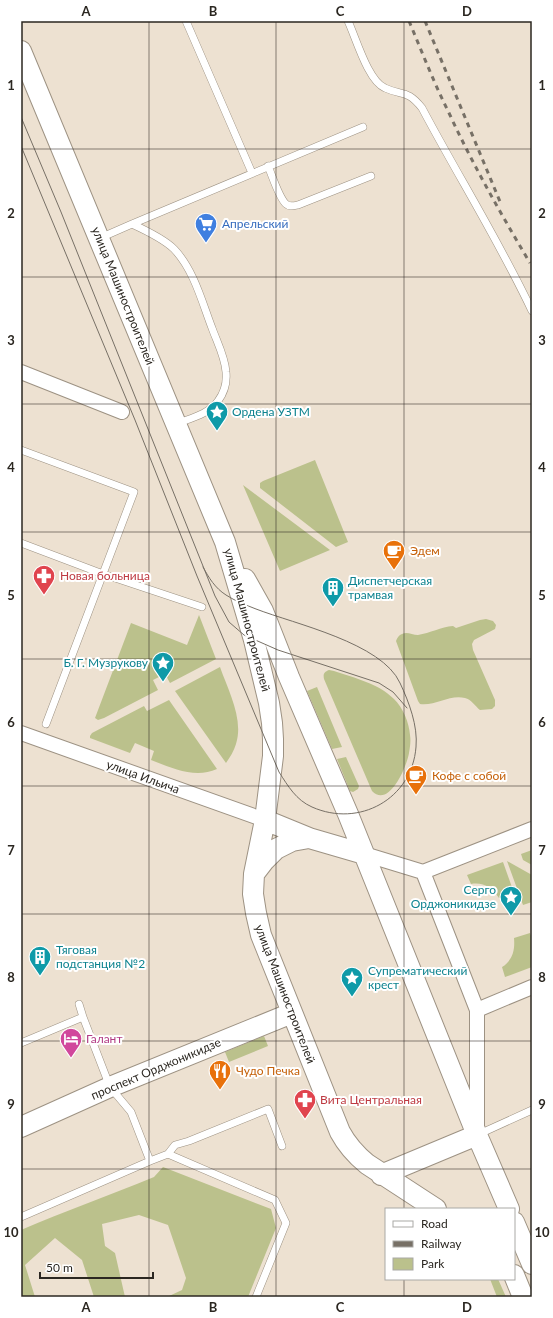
<svg xmlns="http://www.w3.org/2000/svg" width="553" height="1318" viewBox="0 0 553 1318" font-family="Lato,sans-serif">
  <style>
    .green { fill: #bbc18c }
    .lines { fill: none; stroke-linecap: round; stroke-linejoin: round }
    .lane-casing { stroke: #9d9283; stroke-width: 8 }
    .street-casing { stroke: #9d9283; stroke-width: 16 }
    .secondary-casing { stroke: #9d9283; stroke-width: 22 }
    .lane { stroke: #fff; stroke-width: 7 }
    .street { stroke: #fff; stroke-width: 14 }
    .secondary { stroke: #fff; stroke-width: 20 }
    .tram { stroke: #777066; stroke-width: 1 }
    .rail { stroke: #777066; stroke-width: 3; stroke-dasharray: 5 5; stroke-linecap: butt }
    .grid { fill: none; stroke: #2b2721; stroke-width: 1; stroke-opacity: 0.55 }
    .labels { text-anchor: middle; stroke-width: 4; stroke-linejoin: round; paint-order: stroke }
    .shop-label { font-size: 12px; fill: #366cbe; stroke: #fff; text-anchor: start }
    .street-label { font-size: 12px; fill: #2b2721; stroke: #fff }
    .culture-label { font-size: 12px; fill: #0d838f; stroke: #fff; text-anchor: start }
    .food-label { font-size: 12px; fill: #c56008; stroke: #fff; text-anchor: start }
    .health-label { font-size: 12px; fill: #be3a42; stroke: #fff; text-anchor: start }
    .hotel-label { font-size: 12px; fill: #b23c85; stroke: #fff; text-anchor: start }
    .neatline { fill: none; stroke: #2b2721; stroke-width: 1.5 }
    .grid-label { font-size: 13px; text-anchor: middle; font-weight: bold; fill: #2b2721 }
  </style>
  <rect width="100%" height="100%" fill="#ede1d1"/>
  <path class="green" d="M315,460L348,542L336,547L260,488V483L263,481Z
    M243,485L330,550L280,571Z
    M199,615L216,659L170,683L165,674L153,680L158,690L104,718L98,720L95,718L131,623L187,645Z
    M486,619L493,621L496,625L495,629L474,640L472,644L473,650L495,700V706L492,709L480,710C475,706 471,699 465,698C450,694 436,706 420,704L418,701L396,641C397,638 399,635 402,634C407,631 412,635 418,635C430,633 441,627 453,626L456,628L480,620Z
    M220,667C228,690 244,719 236,744C234,751 230,757 226,763L175,691Z
    M329,670L334,671C354,678 378,683 394,699C403,708 409,722 410,735C411,741 410,747 409,753C407,766 389,809 372,791L324,679C323,674 324,672 329,670Z
    M317,687L342,747L332,749L307,691Z
    M169,700L217,769C195,779 172,768 151,760L154,751L135,743L130,753L90,738V736L92,733L144,706L147,711Z
    M346,757L359,786L358,789L353,792L350,791L337,759Z
    M532,850V865L523,860L521,854Z
    M507,861L532,875V902L523,905Z
    M503,862L514,893L499,898C492,888 484,882 471,884L467,875Z
    M530,933L532,939V967L505,977L502,967C513,960 515,950 514,938Z
    M264,1036L268,1046L229,1062L225,1052Z
    M163,1167L271,1209L276,1228L248,1297H167L182,1290L186,1278L168,1225L139,1215L102,1224L105,1246L115,1253L125,1297H94L82,1260L55,1238L25,1265L35,1297H21V1230C65,1211 110,1195 154,1177Z
    M490,1279H498L506,1297H497Z"/>
  <g class="lines">
    <g class="lane-casing">
      <path id="lane" d="M186,21L252,173
        M348,21C356,38 368,81 385,88C402,96 407,89 422,108C458,176 499,241 532,311
        M268,166C272,175 279,198 286,204C289,207 293,206 298,205L371,176
        M132,224L363,127
        M100,238L132,224C145,230 164,239 174,249C194,270 202,302 212,328C217,342 225,357 226,372C227,382 224,393 218,401C209,414 191,418 176,424
        M21,450L134,492L46,724
        M21,543L103,574L202,607
        M79,1004L83,1017
        M21,1043L83,1017L110,1087L131,1112L150,1161L21,1217
        M477,1135L532,1110
        M168,1154L175,1145L189,1141L268,1109L282,1146
        M150,1161L168,1154L275,1200L286,1223L256,1297"/>
    </g>
    <g class="street-casing">
      <path id="street" d="M21,372L122,412
        M21,733L265,820
        M364,854L423,872L532,829
        M423,872L477,1010V1127
        M477,1010L532,987"/>
    </g>
    <g class="secondary-casing">
      <path id="secondary" d="M21,51L225,542L254,640L269,703L272,723L273,739V756L265,820L254,874L253,894L256,913L261,935L340,1132C347,1145 356,1155 367,1164L436,1209
        M245,579L263,611L289,677L348,814L477,1135L509,1209
        M265,820L309,838
        M254,874L264,861L276,849L292,841L309,838L364,854
        M21,1127L110,1087L292,1013
        M381,1175L477,1135
        M514,1222L532,1264
        M514,1275L523,1297"/>
    </g>
    <use href="#lane" class="lane"/>
    <use href="#street" class="street"/>
    <use href="#secondary" class="secondary"/>
    <path class="tram" d="M21,117L61,212L215,596L229,622L244,635L278,650L379,683L393,692L407,708
      M21,146L135,420L197,576L279,772C288,786 296,800 312,807C359,828 412,799 416,747C418,726 409,702 400,683C382,643 295,624 256,609C246,605 235,601 226,595C215,588 209,578 203,567"/>
    <path class="rail" d="M409,21C422,52 434,83 449,113C473,165 501,214 530,263
      M425,21L501,204"/>
  </g>
  <path class="grid" d="M149,21V1297M276,21V1297M404,21V1209M21,149H532M21,277H532M21,404H532M21,532H532M21,659H532M21,786H532M21,914H532M21,1041H532M21,1169H532M404,1279V1297"/>
  <defs>
    <g id="supermarket-pin" transform="scale(1.15)"><path d="M0 17L-7.5 6A9.5 9.5 0 1 1 7.5 6Z" fill="#3f7fe0" stroke="#fff"/><path d="M-6-5.5h2.5l.6 2H6L4.5 2H-2.5L-4.4-4H-6ZM-1.5 3.2a1.3 1.3 0 1 0 .1 0ZM3 3.2a1.3 1.3 0 1 0 .1 0Z" fill="#fff"/></g>
    <g id="sight-pin" transform="scale(1.15)"><path d="M0 17L-7.5 6A9.5 9.5 0 1 1 7.5 6Z" fill="#0f9aa8" stroke="#fff"/><path d="M0-6L1.8-2.2L6-1.7L2.9 1.2L3.7 5.4L0 3.3L-3.7 5.4L-2.9 1.2L-6-1.7L-1.8-2.2Z" fill="#fff"/></g>
    <g id="cafe-pin" transform="scale(1.15)"><path d="M0 17L-7.5 6A9.5 9.5 0 1 1 7.5 6Z" fill="#e8710a" stroke="#fff"/><path d="M-5.5-4.5H6V0H3Q3 3.5 0 3.5H-2.5Q-5.5 3.5-5.5 0ZM3-3.2v2h1.7v-2ZM-6 4.5H4V6H-6Z" fill="#fff"/></g>
    <g id="pharmacy-pin" transform="scale(1.15)"><path d="M0 17L-7.5 6A9.5 9.5 0 1 1 7.5 6Z" fill="#e0444e" stroke="#fff"/><path d="M-2-6h4v4h4v4h-4v4h-4v-4h-4v-4h4Z" fill="#fff"/></g>
    <g id="building-pin" transform="scale(1.15)"><path d="M0 17L-7.5 6A9.5 9.5 0 1 1 7.5 6Z" fill="#0f9aa8" stroke="#fff"/><path d="M-4-6H4V6H1V3H-1V6H-4ZM-2.5-4.3h1.7v1.8h-1.7ZM.8-4.3h1.7v1.8H.8ZM-2.5-1h1.7V.8h-1.7ZM.8-1h1.7V.8H.8Z" fill="#fff"/></g>
    <g id="hotel-pin" transform="scale(1.15)"><path d="M0 17L-7.5 6A9.5 9.5 0 1 1 7.5 6Z" fill="#d1479c" stroke="#fff"/><path d="M-6-4.5h1.5V1H6V5H4.5V3h-9V5H-6ZM-4 0a1.8 1.8 0 1 1 3.6 0ZM.5 0V-2.5h3Q6-2.5 6 0Z" fill="#fff"/></g>
    <g id="restaurant-pin" transform="scale(1.15)"><path d="M0 17L-7.5 6A9.5 9.5 0 1 1 7.5 6Z" fill="#e8710a" stroke="#fff"/><path d="M-5-6h1v4h1v-4h1v4h1v-4h1v5L-1.5 .5V6h-2V.5L-5-1ZM5-6V6H3V1.5H1.5Q1.5-4 5-6Z" fill="#fff"/></g>
  </defs>
  <g fill-rule="evenodd">
    <use href="#supermarket-pin" x="206" y="224"/>
    <use href="#sight-pin" x="217" y="412"/>
    <use href="#cafe-pin" x="394" y="551"/>
    <use href="#pharmacy-pin" x="44" y="576"/>
    <use href="#building-pin" x="333" y="588"/>
    <use href="#sight-pin" x="163" y="663"/>
    <use href="#cafe-pin" x="416" y="776"/>
    <use href="#sight-pin" x="511" y="897"/>
    <use href="#building-pin" x="40" y="957"/>
    <use href="#sight-pin" x="352" y="978"/>
    <use href="#hotel-pin" x="71" y="1039"/>
    <use href="#restaurant-pin" x="220" y="1071"/>
    <use href="#pharmacy-pin" x="305" y="1100"/>
  </g>
  <g class="labels">
    <g class="shop-label">
      <text x="222" y="228">Апрельский</text>
    </g>
    <g class="street-label">
      <text transform="translate(123 296) rotate(68)" y="4">улица Машиностроителей</text>
      <text transform="translate(247 620) rotate(75)" y="4">улица Машиностроителей</text>
      <text transform="translate(143 777) rotate(20)" y="4">улица Ильича</text>
      <text transform="translate(285 994) rotate(69)" y="4">улица Машиностроителей</text>
      <text transform="translate(156 1069) rotate(-23)" y="4">проспект Орджоникидзе</text>
    </g>
    <g class="culture-label">
      <text x="232" y="416">Ордена УЗТМ</text>
      <text x="348" y="585">Диспетчерская<tspan x="348" dy="14">трамвая</tspan></text>
      <text x="148" y="667" text-anchor="end">Б. Г. Музрукову</text>
      <text x="496" y="894" text-anchor="end">Серго<tspan x="496" dy="14">Орджоникидзе</tspan></text>
      <text x="56" y="954">Тяговая<tspan x="56" dy="14">подстанция №2</tspan></text>
      <text x="368" y="975">Супрематический<tspan x="368" dy="14">крест</tspan></text>
    </g>
    <g class="food-label">
      <text x="410" y="555">Эдем</text>
      <text x="432" y="780">Кофе с собой</text>
      <text x="236" y="1075">Чудо Печка</text>
    </g>
    <g class="health-label">
      <text x="60" y="580">Новая больница</text>
      <text x="320" y="1104">Вита Центральная</text>
    </g>
    <g class="hotel-label">
      <text x="86" y="1043">Галант</text>
    </g>
  </g>
  <rect width="553" height="1318" fill="none" stroke="#ffffff" stroke-width="44"/>
  <rect x="385" y="1208" width="130" height="72" fill="#ffffff" stroke="#aaa9a6"/>
  <rect x="393" y="1221" width="20" height="6" fill="#ffffff" stroke="#aaa9a6"/>
  <text x="421" y="1228" font-size="12" fill="#2b2721">Road</text>
  <rect x="393" y="1241" width="20" height="6" fill="#777066" stroke="#aaa9a6"/>
  <text x="421" y="1248" font-size="12" fill="#2b2721">Railway</text>
  <rect x="393" y="1258" width="20" height="12" fill="#bbc18c" stroke="#aaa9a6"/>
  <text x="421" y="1268" font-size="12" fill="#2b2721">Park</text>
  <path d="M40 1272v6h113v-6" fill="none" stroke="#2b2721" stroke-width="2"/>
  <text x="46" y="1272" font-size="12" fill="#2b2721" stroke="#ffffff" stroke-width="3" paint-order="stroke">50 m</text>
  <rect x="22" y="22" width="509" height="1274" class="neatline"/>
  <g class="grid-label">
    <text x="86" y="16">A</text>
    <text x="213" y="16">B</text>
    <text x="340" y="16">C</text>
    <text x="467" y="16">D</text>
    <text x="11" y="90">1</text>
    <text x="542" y="90">1</text>
    <text x="11" y="218">2</text>
    <text x="542" y="218">2</text>
    <text x="11" y="345">3</text>
    <text x="542" y="345">3</text>
    <text x="11" y="472">4</text>
    <text x="542" y="472">4</text>
    <text x="11" y="600">5</text>
    <text x="542" y="600">5</text>
    <text x="11" y="727">6</text>
    <text x="542" y="727">6</text>
    <text x="11" y="855">7</text>
    <text x="542" y="855">7</text>
    <text x="11" y="982">8</text>
    <text x="542" y="982">8</text>
    <text x="11" y="1109">9</text>
    <text x="542" y="1109">9</text>
    <text x="11" y="1237">10</text>
    <text x="542" y="1237">10</text>
    <text x="86" y="1312">A</text>
    <text x="213" y="1312">B</text>
    <text x="340" y="1312">C</text>
    <text x="467" y="1312">D</text>
  </g>
</svg>
